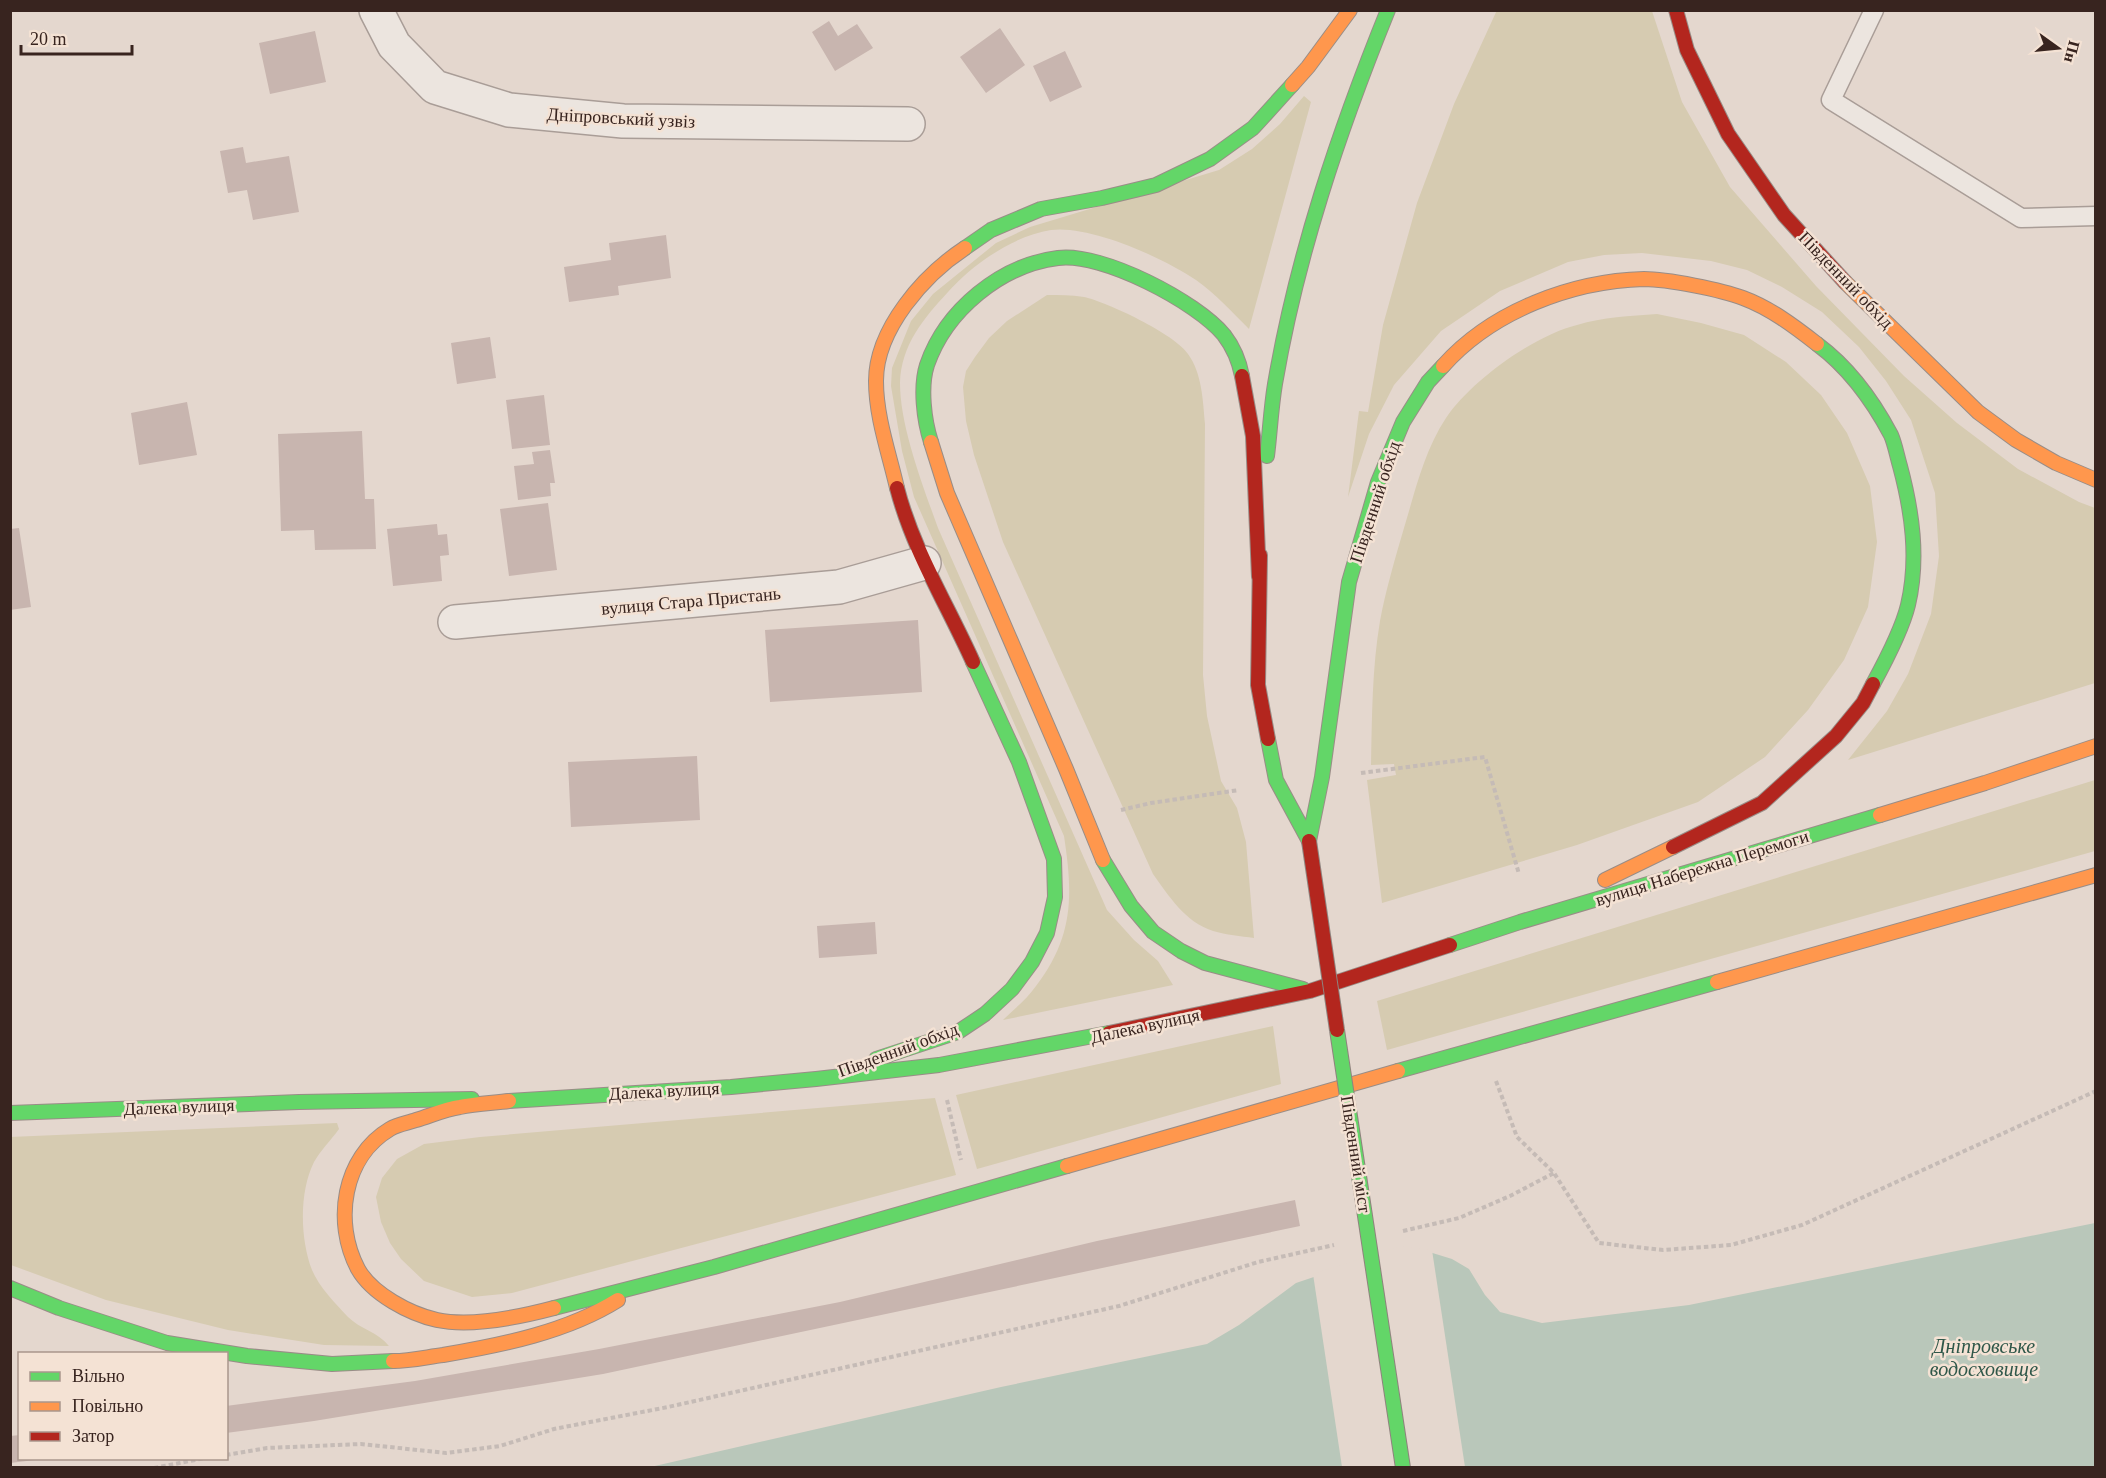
<svg xmlns="http://www.w3.org/2000/svg" width="2106" height="1478" viewBox="0 0 2106 1478" font-family="Georgia,serif">
  <style>
    .green { fill: #d6cbb1 }
    .water { fill: #b9c7ba }
    .pier { fill: #e4d7ce }
    .building { fill: #c8b5af }
    .lines { fill: none; stroke-linecap: round; stroke-linejoin: round }
    .lane-casing { stroke: #a99d97; stroke-width: 21 }
    .street-casing { stroke: #a99d97; stroke-width: 36 }
    .fast-casing { stroke: #998d87; stroke-width: 16 }
    .slow-casing { stroke: #998d87; stroke-width: 16 }
    .jam-casing { stroke: #998d87; stroke-width: 16 }
    .path { stroke: #c5bbb6; stroke-width: 4; stroke-dasharray: 4.5 3; stroke-linecap: butt }
    .lane { stroke: #ece5df; stroke-width: 18 }
    .street { stroke: #ece5df; stroke-width: 33 }
    .fast { stroke: #63d668; stroke-width: 14 }
    .slow { stroke: #ff974d; stroke-width: 14 }
    .jam { stroke: #b3261e; stroke-width: 14 }
    .fast-bridge-casing { stroke: #8f837e; stroke-width: 16; stroke-linecap: butt }
    .jam-bridge-casing { stroke: #8f837e; stroke-width: 16; stroke-linecap: butt }
    .fast-bridge { stroke: #63d668; stroke-width: 14 }
    .jam-bridge { stroke: #b3261e; stroke-width: 14 }
    .labels { text-anchor: middle; stroke-width: 5; stroke-linejoin: round; paint-order: stroke }
    .street-label { font-size: 18px; fill: #38241f; stroke: #f4e2d4 }
    .water-label { font-size: 20px; font-style: italic; fill: #2f5749; stroke: #f4e2d4 }
  </style>
  <rect width="100%" height="100%" fill="#e4d7ce"/>
  <path class="green" d="M1497,10L1652,11L1682,102L1730,187L1816,286L1904,376L1957,423L2018,469L2079,502L2095,508V683L1848,760L1887,711L1908,674L1931,614L1939,556L1935,493L1911,420L1886,381L1859,347L1822,312L1782,287L1747,270L1711,261L1642,253L1604,255L1568,262L1500,291L1441,331L1394,385L1369,434L1348,497L1359,411L1368,412L1383,325L1417,203L1454,104Z
    M1304,96L1311,102L1249,329C1232,312 1216,294 1196,280C1163,258 1091,225 1051,230C1013,236 973,264 948,292C924,318 901,345 900,383C900,427 923,486 938,528L1107,910L1134,940L1158,961L1173,985L1003,1020C1014,1009 1027,999 1036,986C1074,936 1073,895 1064,836L914,497L902,451L891,386L892,368L911,321L933,294L996,243L1030,227L1219,170L1252,149L1280,124Z
    M1047,295C1059,295 1071,295 1084,297C1107,302 1175,334 1188,354C1202,373 1203,401 1205,424L1203,675L1207,716L1221,781L1237,808L1246,842L1254,938C1241,936 1226,935 1213,931C1185,922 1169,896 1153,874L1003,542L974,455L966,421L963,387L966,371L975,357L989,338L1007,321Z
    M1657,314L1701,323L1744,335L1786,362L1821,395L1847,433L1870,486L1877,542L1868,607L1844,660L1808,710L1765,757L1698,802L1577,845L1382,903L1367,780L1396,775L1394,764L1371,765C1372,718 1372,668 1380,621C1386,589 1395,559 1404,528C1415,492 1424,451 1446,418C1471,381 1533,336 1577,325C1603,317 1630,316 1657,314Z
    M2095,780V851L1387,1050L1377,1001Z
    M1273,1026L1281,1084L977,1169L956,1095Z
    M935,1098L956,1175L512,1293L472,1297L424,1281L401,1259L390,1243L381,1222L376,1197L382,1178L397,1159L424,1144L480,1137Z
    M337,1123L339,1129C331,1140 320,1151 314,1162C299,1192 300,1239 312,1270C319,1287 336,1304 348,1317C360,1329 378,1332 389,1346L324,1345L228,1330L106,1300L11,1265L10,1137Z"/>
  <path class="water" d="M2095,1223V1467L646,1468L1001,1387L1207,1344L1239,1325L1296,1283L1400,1248L1426,1251L1452,1259L1469,1269L1485,1295L1500,1312L1542,1323L1689,1305Z"/>
  <path class="pier" d="M1400,1246L1432,1250L1465,1467H1342L1313,1274Z"/>
  <path class="building" d="M829,21L838,36L857,24L873,48L835,71L812,32Z
    M1000,28L1025,65L986,93L960,57Z
    M315,31L326,82L270,94L259,43Z
    M1065,51L1082,87L1050,102L1033,66Z
    M243,147L246,163L289,156L299,212L253,220L247,190L228,193L220,151Z
    M666,235L671,278L618,286L619,295L569,302L564,267L611,260L609,243Z
    M490,337L496,378L457,384L451,343Z
    M544,395L550,445L512,449L506,400Z
    M187,402L197,455L139,465L131,413Z
    M362,431L365,499H374L376,549L315,550L314,530L281,531L278,434Z
    M550,450L555,483H550L551,496L518,500L514,466L534,464L532,452Z
    M548,503L557,570L509,576L500,509Z
    M437,524L438,535L447,534L449,555L440,556L442,581L393,586L387,529Z
    M19,528L31,607L10,610V529Z
    M918,620L922,692L770,702L765,630Z
    M697,756L700,820L571,827L568,762Z
    M875,922L877,954L819,958L817,926Z
    M1295,1200L1300,1226L603,1374L314,1421L226,1433V1406L415,1381L599,1349L840,1302L1097,1241Z
    M20,1435V1458L35,1460L10,1463V1436Z"/>
  <g class="lines">
    <g class="lane-casing">
      <path id="lane" d="M1874,10L1831,100L2021,218L2096,216"/>
    </g>
    <g class="street-casing">
      <path id="street" d="M376,10L394,45L435,87L509,110L623,121L908,124
        M455,622L839,587L924,563"/>
    </g>
    <g class="fast-casing">
      <path id="fast" d="M965,248L991,230L1041,209L1102,198L1156,185L1210,159L1253,128L1292,85
        M1817,344C1848,367 1873,401 1891,435C1895,444 1897,456 1900,466C1912,511 1919,558 1908,605C1902,630 1885,662 1873,684
        M931,442C924,420 920,387 927,365C946,310 1001,265 1058,258C1102,252 1197,302 1224,335C1234,348 1239,360 1242,376
        M1267,456C1270,432 1271,408 1275,384C1297,255 1339,131 1388,10
        M1268,739L1276,780L1309,841
        M1309,841L1322,777L1349,582L1378,482L1403,422L1428,382L1443,366
        M1103,860L1131,906L1153,932L1181,951L1205,963L1303,989
        M1450,945L1520,922L1880,815
        M876,1059L958,1032L985,1014L1012,989L1032,962L1047,933L1055,897L1054,859L1019,762L973,662
        M1398,1071L1717,982
        M509,1101L731,1087L816,1079L939,1065L1109,1033
        M10,1113L299,1102L472,1099
        M10,1288L59,1308L167,1343L247,1356L332,1364L393,1361
        M554,1308L714,1267L1067,1166"/>
    </g>
    <g class="slow-casing">
      <path id="slow" d="M1292,85L1308,67L1350,10
        M1845,282L1978,412L2016,440L2056,463L2096,480
        M1443,366C1492,311 1572,281 1644,279C1667,279 1722,290 1743,298C1770,308 1794,326 1817,344
        M931,442L947,493L1066,769L1103,860
        M897,488C889,453 876,417 876,381C876,329 924,275 965,248
        M1880,815L1985,783L2096,746
        M1605,880L1673,847
        M1717,982L2096,875
        M509,1101C493,1103 476,1104 460,1107C445,1109 430,1116 416,1120C408,1123 398,1124 390,1129C343,1157 333,1222 358,1269C372,1294 410,1314 437,1320C471,1327 520,1317 554,1308
        M1067,1166L1398,1071
        M393,1361C410,1361 427,1357 443,1355C502,1345 567,1332 618,1300"/>
    </g>
    <g class="jam-casing">
      <path id="jam" d="M1676,10L1687,50L1728,134L1784,215L1845,282
        M1242,376L1253,436L1259,577
        M897,488C913,550 947,604 973,662
        M1260,555L1258,685L1268,739
        M1673,847L1762,803L1836,736L1863,703L1873,684
        M1109,1033L1310,991L1450,945"/>
    </g>
    <path class="path" d="M1361,773L1485,757L1519,874
      M1121,810L1151,803L1239,790
      M1496,1081L1517,1137L1554,1173L1599,1243L1663,1250L1731,1245L1802,1225L2096,1091
      M947,1100L961,1160
      M1403,1231L1459,1218L1510,1196L1554,1173
      M226,1455L267,1448L361,1444L446,1453L500,1446L554,1429L668,1407L1119,1306L1258,1262L1334,1245
      M154,1468L205,1458"/>
    <use href="#lane" class="lane"/>
    <use href="#street" class="street"/>
    <use href="#fast" class="fast"/>
    <use href="#slow" class="slow"/>
    <use href="#jam" class="jam"/>
    <g class="fast-bridge-casing">
      <path id="fast-bridge" d="M1337,1030L1403,1468"/>
    </g>
    <g class="jam-bridge-casing">
      <path id="jam-bridge" d="M1309,841L1337,1030"/>
    </g>
    <use href="#fast-bridge" class="fast-bridge"/>
    <use href="#jam-bridge" class="jam-bridge"/>
  </g>
  <g class="labels">
    <g class="street-label">
      <text transform="translate(621 118) rotate(3)" y="6">Дніпровський узвіз</text>
      <text transform="translate(1846 280) rotate(46)" y="6">Південний обхід</text>
      <text transform="translate(1375 502) rotate(-72)" y="6">Південний обхід</text>
      <text transform="translate(691 601) rotate(-5)" y="6">вулиця Стара Пристань</text>
      <text transform="translate(1702 868) rotate(-17)" y="6">вулиця Набережна Перемоги</text>
      <text transform="translate(1145 1026) rotate(-12)" y="6">Далека вулиця</text>
      <text transform="translate(898 1050) rotate(-20)" y="6">Південний обхід</text>
      <text transform="translate(664 1091) rotate(-3)" y="6">Далека вулиця</text>
      <text transform="translate(179 1107) rotate(-2)" y="6">Далека вулиця</text>
      <text transform="translate(1356 1154) rotate(81)" y="6">Південний міст</text>
    </g>
    <g class="water-label">
      <text x="1984" y="1353">Дніпровське<tspan x="1984" dy="23">водосховище</tspan></text>
    </g>
  </g>
  <rect width="2106" height="1478" fill="none" stroke="#38241f" stroke-width="24"/>
  <rect x="18" y="1352" width="210" height="108" fill="#f4e2d4" stroke="#a9968c" stroke-width="1.5"/>
  <rect x="30" y="1372" width="30" height="9" fill="#63d668" stroke="#a9968c" stroke-width="1.5"/>
  <text x="72" y="1382" font-size="18" fill="#38241f">Вільно</text>
  <rect x="30" y="1402" width="30" height="9" fill="#ff974d" stroke="#a9968c" stroke-width="1.5"/>
  <text x="72" y="1412" font-size="18" fill="#38241f">Повільно</text>
  <rect x="30" y="1432" width="30" height="9" fill="#b3261e" stroke="#a9968c" stroke-width="1.5"/>
  <text x="72" y="1442" font-size="18" fill="#38241f">Затор</text>
  <g transform="translate(2058 48) rotate(105)" stroke="#f4e2d4" stroke-width="4.5" paint-order="stroke">
  <path d="M0-4.5L10 22L0 15L-10 22Z" fill="#38241f"/>
  <text y="-9" font-size="16" font-weight="bold" text-anchor="middle" fill="#38241f">Пн</text>
  </g>
  <path d="M21 45v9h111v-9" fill="none" stroke="#38241f" stroke-width="3"/>
  <text x="30" y="45" font-size="18" fill="#38241f" stroke="#f4e2d4" stroke-width="4.5" paint-order="stroke">20 m</text>
</svg>
